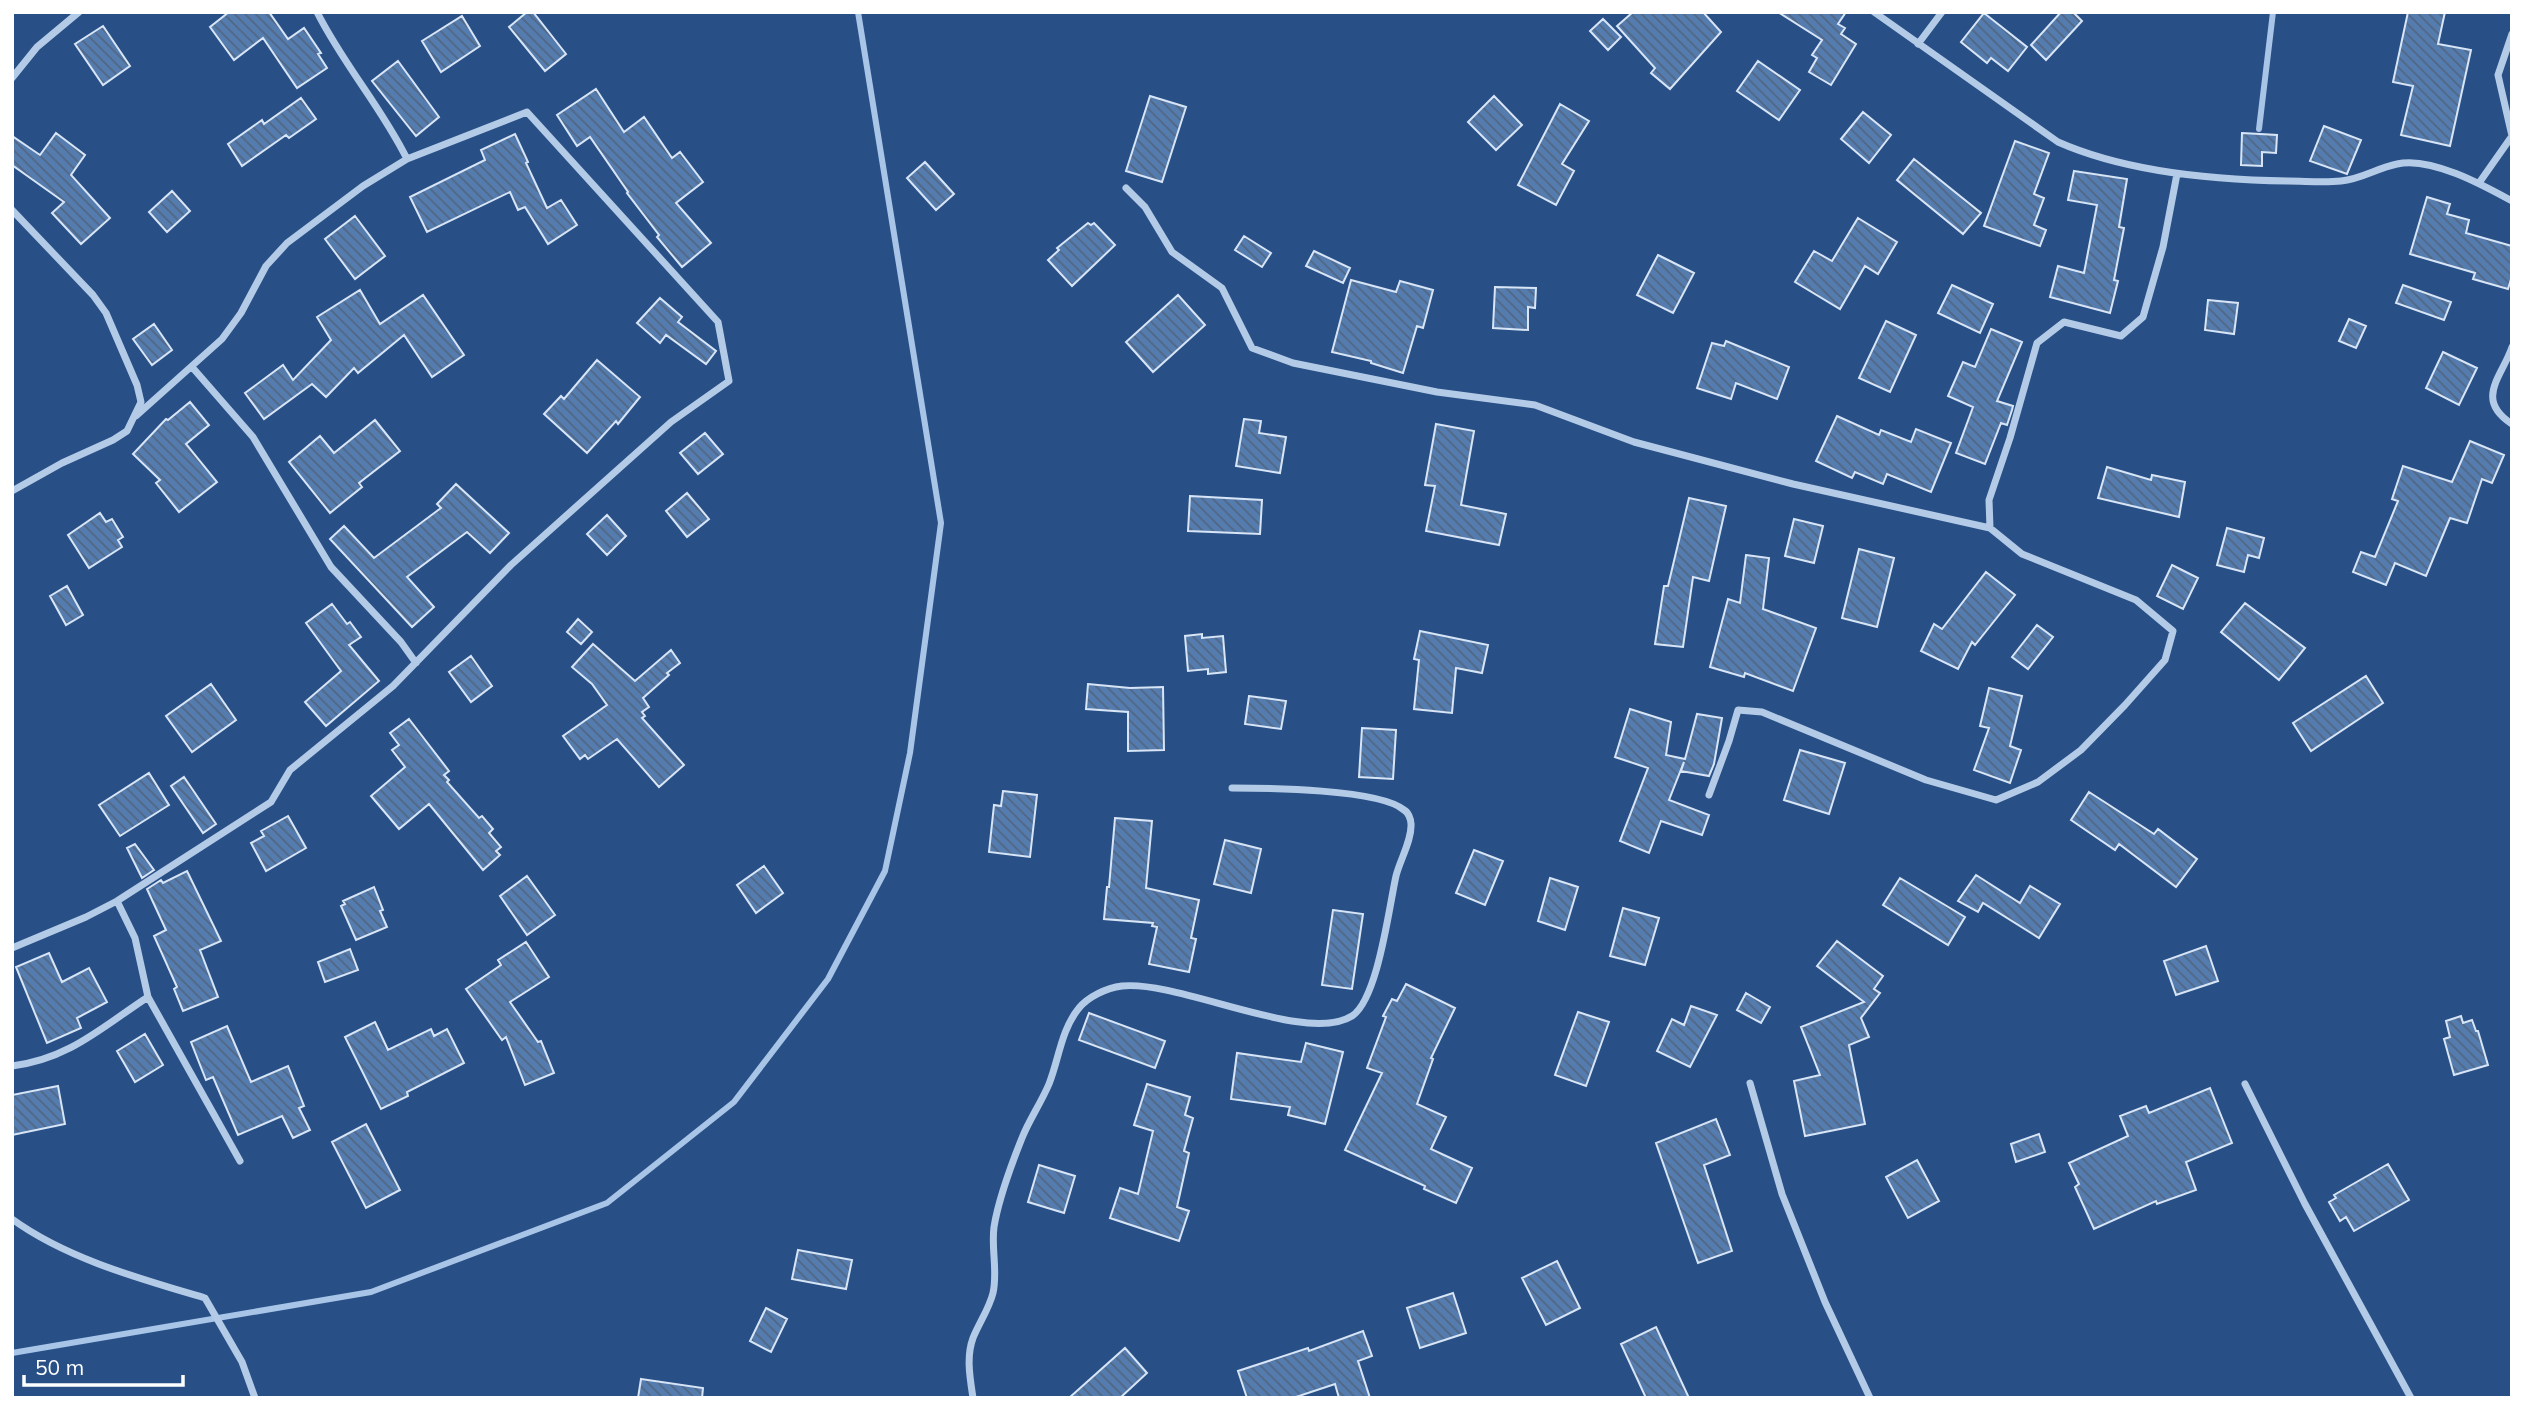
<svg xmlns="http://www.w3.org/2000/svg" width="2524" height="1410" viewBox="0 0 2524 1410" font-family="Mulish,sans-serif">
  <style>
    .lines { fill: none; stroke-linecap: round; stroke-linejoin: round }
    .stream { stroke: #a8c5e8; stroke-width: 6 }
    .building { fill: url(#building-back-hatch); stroke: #d7e5f6; stroke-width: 2 }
    .street { stroke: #b4cbe8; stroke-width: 7 }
  </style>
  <defs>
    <pattern id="building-back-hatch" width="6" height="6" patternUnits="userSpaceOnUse" patternTransform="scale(1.75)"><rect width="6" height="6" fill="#557caf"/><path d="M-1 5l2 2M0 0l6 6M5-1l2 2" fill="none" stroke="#516682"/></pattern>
  </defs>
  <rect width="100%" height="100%" fill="#285086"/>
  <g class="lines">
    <path class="stream" d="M2259,129L2273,12
      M12,1353L371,1292L607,1203L734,1102L828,979L885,871L910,753L941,523L858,12"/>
  </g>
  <path class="building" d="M229,12H269L288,39L304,28L321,53L318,54L327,68L297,88L263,38L234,60L210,27Z
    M527,12H533L566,54L545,71L509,27Z
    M1633,12H1703L1721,32L1670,89L1651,73L1655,68L1617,26Z
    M1778,12H1846L1838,24L1845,28L1841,34L1856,44L1831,85L1809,72L1817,58L1812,55L1822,40Z
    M2061,12H2073L2082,21L2046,60L2031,45Z
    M2408,12H2445L2438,44L2471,50L2450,146L2401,135L2413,86L2393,82Z
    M1984,13L2027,47L2008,71L1991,58L1987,63L1961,42Z
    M462,16L480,46L441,72L422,41Z
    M1603,19L1621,37L1608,50L1590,31Z
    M103,26L130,66L103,85L75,44Z
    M398,61L439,117L416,136L372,81Z
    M1758,61L1800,90L1779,120L1737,91Z
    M596,89L624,132L644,117L672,158L680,152L703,182L676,203L711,243L682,267L657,237L659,235L627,193L628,192L590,137L577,146L557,115Z
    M1150,96L1186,107L1162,182L1126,171Z
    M1494,96L1522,125L1496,150L1468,122Z
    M301,98L316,119L289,138L286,135L242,166L228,144L262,120L264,124Z
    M1560,104L1589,121L1562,164L1574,171L1556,205L1518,185Z
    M1863,112L1891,135L1869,163L1841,139Z
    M2324,126L2361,140L2347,174L2310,161Z
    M56,133L85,155L71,175L110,218L81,244L52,213L64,202L12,165V136L40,155Z
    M2242,133L2277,135L2276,153L2262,152V166L2241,165Z
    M515,134L528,162L526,163L547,208L561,200L577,225L548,244L525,207L518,210L510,192L427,232L410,197L485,160L481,150Z
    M2015,141L2049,153L2034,194L2044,198L2034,225L2046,230L2040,246L1984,226Z
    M1914,159L1981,213L1963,234L1897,180Z
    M925,162L954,194L936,210L907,178Z
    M2074,171L2127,179L2119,227L2124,228L2114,280L2118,281L2110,313L2050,297L2058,266L2084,273L2097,205L2068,200Z
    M172,191L190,211L167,232L149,212Z
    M2427,197L2450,204L2447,214L2469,220L2466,233L2512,246V276L2508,289L2473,279L2475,273L2410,254Z
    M355,216L385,256L355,279L325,239Z
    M1858,218L1897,242L1878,274L1865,266L1840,309L1795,282L1814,251L1832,261Z
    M1088,223L1091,225L1094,223L1115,245L1072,286L1048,260L1059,250L1057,248Z
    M1244,236L1271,253L1262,267L1235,250Z
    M1314,251L1350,268L1343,283L1306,266Z
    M1658,255L1694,273L1673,313L1637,295Z
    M1351,280L1396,292L1400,281L1433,290L1423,328L1417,326L1403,373L1371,363V361L1332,352Z
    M1952,285L1993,304L1980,333L1938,313Z
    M2403,285L2451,302L2444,320L2396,303Z
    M1495,287L1536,288L1535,308L1528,307V330L1493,328Z
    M360,290L380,324L423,295L464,355L432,377L404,335L358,373L354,368L326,397L312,384L264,419L245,393L283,365L293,380L331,340L317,317Z
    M1178,295L1205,325L1153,372L1126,342Z
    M660,298L682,317L678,322L716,351L706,364L666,335L660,343L637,323Z
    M2208,300L2238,303L2234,334L2205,330Z
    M2349,319L2366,326L2356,348L2339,341Z
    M1886,321L1916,335L1890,392L1859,378Z
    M154,324L172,350L152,365L133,339Z
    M1991,329L2022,342L1997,401L2013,406L2012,410L2007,425L2001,423L1985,464L1956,453L1973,407L1948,396L1963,362L1975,367Z
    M1726,341L1789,367L1777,399L1736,383L1731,399L1697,388L1712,343L1724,346Z
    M2443,352L2477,368L2459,405L2426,388Z
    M597,360L640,397L618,424L616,421L587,453L544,414L561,396L564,399Z
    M190,402L209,425L186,444L217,482L179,512L156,483L160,480L133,454L166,419L168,420Z
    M1837,416L1879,435L1881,430L1911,442L1916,429L1951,443L1931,492L1887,474L1883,484L1855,472L1852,478L1816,461Z
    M1244,419L1261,421L1259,433L1286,437L1280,473L1236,466Z
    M375,420L400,451L359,483L362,487L330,513L289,462L320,436L334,453Z
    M1436,424L1474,431L1461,505L1506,514L1499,545L1426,531L1435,486L1425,485Z
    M705,433L723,454L698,474L680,453Z
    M2470,441L2504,455L2492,483L2482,479L2467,523L2450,518L2426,576L2395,563L2386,585L2353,572L2361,552L2375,557L2398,501L2392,499L2403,466L2452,482Z
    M2107,467L2151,480L2152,475L2185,482L2179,517L2098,498Z
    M456,484L509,533L490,553L467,532L407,577L434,607L412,627L330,539L344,526L374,558L441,508L437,504Z
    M687,493L709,519L687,537L666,511Z
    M1190,496L1262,500L1260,534L1188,531Z
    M1689,498L1726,506L1709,581L1693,577L1683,647L1655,644L1664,586H1668Z
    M100,513L106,522L112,519L123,537L118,540L122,547L89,568L68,535Z
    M607,515L626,536L607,555L587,534Z
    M1794,519L1823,526L1814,563L1785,556Z
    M2227,528L2264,538L2259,558L2248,555L2244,572L2217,565Z
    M1859,549L1894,558L1877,627L1842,618Z
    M1746,555L1769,558L1763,609L1816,628L1793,691L1745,673L1744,677L1710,667L1728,599L1740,603Z
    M2172,565L2198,578L2183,609L2157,596Z
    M1986,572L2015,595L1975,645L1972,642L1958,669L1921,651L1934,624L1942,629Z
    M67,586L83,615L66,625L50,596Z
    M2245,603L2305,648L2279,680L2221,632Z
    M332,604L347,624L350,622L361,637L349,645L379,681L326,726L305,702L341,671L306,623Z
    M578,619L592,632L581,644L567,632Z
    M2037,625L2053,637L2028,669L2012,657Z
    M1420,631L1488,645L1482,673L1456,668L1452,713L1414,709L1419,660L1414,659Z
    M1202,634V638L1223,636L1226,672L1208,674V669L1188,671L1185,636Z
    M593,644L635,681L671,650L680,663L667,673L669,675L643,698L649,707L642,712L645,716L642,718L684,765L659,787L617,739L588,759L585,755L580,759L563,736L607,705L592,684L572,667Z
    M471,656L492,686L471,702L449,672Z
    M2366,676L2383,703L2311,751L2293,723Z
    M211,684L236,720L192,752L166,716Z
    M1088,684L1130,688L1163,687L1164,750L1128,751V712L1086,709Z
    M1989,688L2022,696L2010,746L2021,750L2010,783L1974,770L1989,728L1980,726Z
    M1249,696L1286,701L1281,729L1245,724Z
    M1630,709L1671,722L1666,755L1685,759L1697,714L1722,718L1714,764L1709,776L1681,771L1684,762L1669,800L1709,815L1702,835L1661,821L1649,853L1620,841L1648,768L1615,757Z
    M409,719L449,771L444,775L449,780L447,782L479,818L482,816L493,829L489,833L501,847L496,851L500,855L483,870L429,804L399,829L371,796L405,767L392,750L399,745L390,733Z
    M1362,728L1396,730L1393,779L1359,777Z
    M1800,750L1845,763L1829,814L1784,800Z
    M149,773L169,805L120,836L99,805Z
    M184,777L216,824L203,833L171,786Z
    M1003,791L1037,795L1030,857L989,852L994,805L1001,806Z
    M2089,792L2154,834L2158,829L2197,859L2176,887L2119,844L2115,850L2071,820Z
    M288,816L306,848L266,871L251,843L264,836L261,831Z
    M1115,818L1152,821L1146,888L1199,900L1191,938L1196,939L1189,972L1149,964L1157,927L1152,926L1153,923L1104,919L1107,887H1109Z
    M1225,840L1261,849L1251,893L1214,884Z
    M135,844L154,870L142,878L127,848Z
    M1474,850L1503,861L1485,905L1456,893Z
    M764,866L783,893L756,913L737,885Z
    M187,871L221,941L200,950L218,997L183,1011L174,989L177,987L154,936L166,930L147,889L161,880L163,883Z
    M1976,875L2020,903L2030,886L2060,904L2039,938L1983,903L1978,912L1958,901Z
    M527,876L555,915L527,935L500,896Z
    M1550,878L1578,887L1565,930L1538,921Z
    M1900,878L1965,917L1948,945L1883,905Z
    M374,887L383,910L380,911L387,927L356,940L341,906L345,904L343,901Z
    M1623,908L1659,918L1645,965L1610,956Z
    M1333,910L1363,914L1352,989L1322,985Z
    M1837,941L1883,976L1874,989L1880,993L1861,1018L1869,1037L1849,1045L1865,1124L1805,1136L1794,1081L1820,1075L1801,1027L1864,1002L1817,966Z
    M526,942L549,977L510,1002L538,1042L541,1041L554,1073L525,1085L506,1037L502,1040L466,989L501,965L498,960Z
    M2206,946L2218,981L2176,995L2164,961Z
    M350,949L358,970L325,982L318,962Z
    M49,953L62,982L89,968L107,1002L77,1018L81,1028L47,1043L16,967Z
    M1406,984L1455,1008L1431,1058L1433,1059L1417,1104L1446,1117L1431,1149L1472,1168L1456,1203L1424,1189L1425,1186L1345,1150L1382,1073L1367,1068L1386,1017L1383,1016L1392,999L1397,1001Z
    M1746,993L1770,1007L1761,1023L1737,1010Z
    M1691,1006L1717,1015L1690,1067L1657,1051L1672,1019L1684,1025Z
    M1578,1012L1609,1022L1586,1086L1555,1075Z
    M1089,1013L1165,1041L1155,1068L1079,1040Z
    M2461,1016L2463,1023L2472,1020L2476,1031H2478L2488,1065L2454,1075L2444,1039L2450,1037L2446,1021Z
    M375,1022L388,1050L431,1029L434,1036L447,1029L464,1063L407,1092L408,1096L381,1109L345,1037Z
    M227,1026L251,1082L288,1066L304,1106L299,1108L310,1130L293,1138L282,1116L238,1135L213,1077L206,1080L191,1042Z
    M145,1034L163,1065L135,1082L117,1051Z
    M1306,1043L1343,1052L1325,1124L1288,1115L1290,1107L1231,1099L1237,1053L1301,1062Z
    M1147,1084L1190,1097L1185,1115L1193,1118L1184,1151L1189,1153L1177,1207L1189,1211L1179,1241L1110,1218L1120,1188L1138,1194L1153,1131L1134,1125Z
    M58,1086L65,1124L12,1135V1095Z
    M2210,1088L2232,1143L2186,1162L2196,1190L2157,1204L2156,1201L2094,1229L2075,1187L2079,1184L2069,1163L2128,1136L2120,1116L2146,1106L2149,1113Z
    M1716,1119L1730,1155L1704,1165L1732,1251L1698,1263L1656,1143Z
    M366,1124L400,1190L366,1208L332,1142Z
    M2039,1134L2045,1152L2016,1162L2011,1144Z
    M1917,1160L1939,1201L1908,1218L1886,1177Z
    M2388,1164L2409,1200L2354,1231L2346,1217L2340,1221L2329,1202L2336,1198L2334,1195Z
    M1039,1165L1075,1176L1064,1213L1028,1202Z
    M798,1250L852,1260L846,1289L792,1279Z
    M1557,1261L1580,1308L1546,1325L1522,1278Z
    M1453,1293L1466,1333L1420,1348L1407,1308Z
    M766,1308L787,1319L771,1352L750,1341Z
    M1656,1327L1689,1398H1646L1621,1344Z
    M1363,1331L1372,1356L1358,1361L1370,1398H1339L1335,1384L1293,1398H1247L1238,1371L1308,1348L1309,1351Z
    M1125,1348L1147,1373L1120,1398H1069Z
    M641,1379L703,1388L702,1398H638Z"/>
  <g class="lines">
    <path class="street" d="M317,12C343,64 382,108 407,159
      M1874,12L2058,142C2126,172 2213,180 2288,181C2305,181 2324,183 2341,181C2362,179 2377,168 2397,164C2430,156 2483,185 2512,201
      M1918,44L1942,12
      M12,78L37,47L79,12
      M2512,136L2498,75L2512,34
      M2479,183L2512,136
      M1126,188L1145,207L1172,252L1222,288L1252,348L1293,363L1437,392L1535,405L1634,442L1793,484L1990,528
      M12,210L93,295L106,313L137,385L141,402L127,431L113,440L62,463L12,491
      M2512,347C2502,377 2474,399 2512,424
      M192,367L253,437L331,567L401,642L416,663
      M1709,795L1729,741L1738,710L1762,712L1926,780L1996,800L2038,782L2081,750L2125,705L2165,660L2173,631L2136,600L2022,554L1990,528L1989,500L2010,438L2037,343L2064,322L2121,336L2143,317L2163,247L2177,174
      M117,901L135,938L148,997
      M12,948L86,917L117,901L271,802L290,770L393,686L511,565L671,422L729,381L718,322L527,112L407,159L363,186L287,243L266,266L241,313L222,339L136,416
      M12,1066C69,1059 102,1027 148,997L240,1161
      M1750,1083L1782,1194L1825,1302L1870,1398
      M2245,1084L2305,1204L2411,1398
      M12,1219C67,1259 141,1279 205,1298L242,1362L255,1398
      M973,1398C970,1378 966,1357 973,1338C979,1323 989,1309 993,1293C998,1271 991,1249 994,1227C998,1202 1012,1163 1022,1138C1029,1120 1041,1103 1049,1084C1059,1059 1061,1030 1079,1008C1088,997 1106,988 1122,986C1180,980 1306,1045 1352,1016C1378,999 1389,907 1396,876C1400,860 1412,840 1411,824C1411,819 1408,812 1404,810C1380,789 1266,788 1232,788"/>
  </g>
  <rect width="2524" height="1410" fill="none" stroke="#ffffff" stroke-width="28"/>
  <path d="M24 1375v10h159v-10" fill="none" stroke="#ffffff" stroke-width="3.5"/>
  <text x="35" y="1375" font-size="21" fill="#ffffff" stroke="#285086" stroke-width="5" paint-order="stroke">50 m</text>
</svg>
